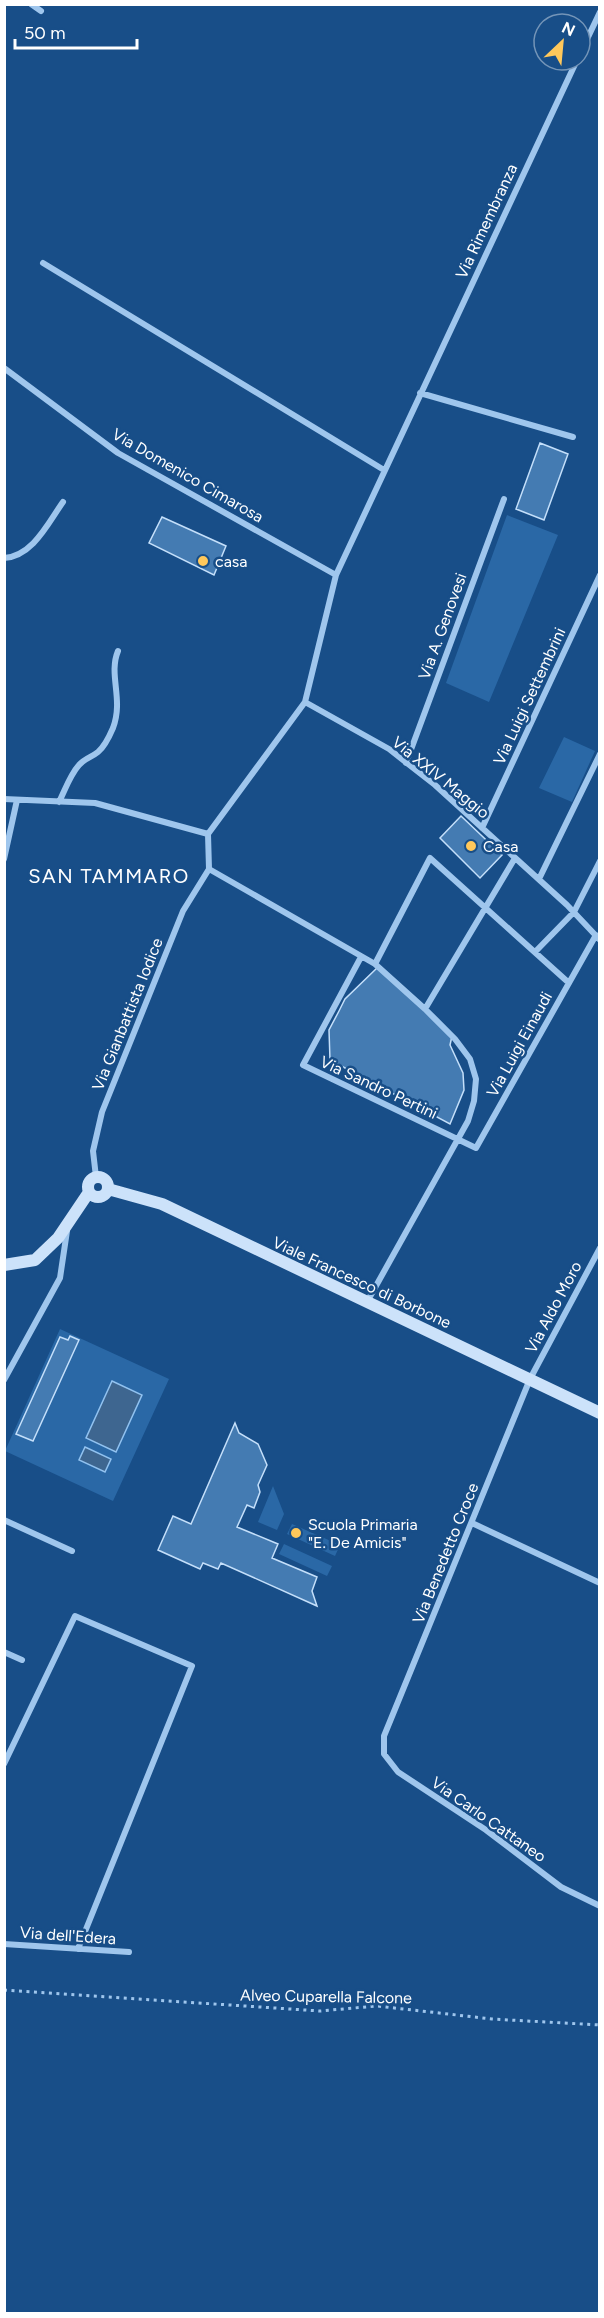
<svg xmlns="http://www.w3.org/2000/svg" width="604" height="2318" viewBox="0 0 604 2318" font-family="Figtree,sans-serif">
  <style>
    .green { fill: #2a68a6 }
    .water { fill: #3e6690; stroke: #91c2f0; stroke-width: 1.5 }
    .building { fill: #447bb2; stroke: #c4dffa; stroke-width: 1.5 }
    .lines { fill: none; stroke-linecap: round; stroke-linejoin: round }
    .path { stroke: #9fc6ed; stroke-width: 3; stroke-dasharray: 3 4.5; stroke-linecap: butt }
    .street { stroke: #9fc6ed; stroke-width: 6 }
    .secondary { stroke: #cce2fa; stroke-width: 12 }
    .poi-dot { fill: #ffc85b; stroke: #184e88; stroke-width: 2 }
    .labels { text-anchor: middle; stroke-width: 5; stroke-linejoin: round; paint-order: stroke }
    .street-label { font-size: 16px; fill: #fff; stroke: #184e88 }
    .poi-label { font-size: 16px; fill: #fff; stroke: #184e88; text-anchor: start }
    .quarter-label { font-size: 20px; letter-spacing: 1.5px; fill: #fff; stroke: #184e88 }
  </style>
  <rect width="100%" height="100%" fill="#184e88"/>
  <path class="green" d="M507,515L558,535L489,702L446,683Z
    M564,737L595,751L572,802L539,788Z
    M60,1329L169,1379L113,1501L5,1451Z
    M273,1486L284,1514L277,1530L258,1522Z
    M292,1524L340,1545L335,1556L287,1534Z
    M284,1544L332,1566L327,1576L279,1554Z"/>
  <path class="water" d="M112,1381L142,1395L116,1452L86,1438Z
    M85,1447L111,1459L105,1472L79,1460Z"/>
  <path class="building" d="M540,443L568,454L544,520L516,509Z
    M162,517L226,546L214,575L149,543Z
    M461,816L502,855L480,878L440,838Z
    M378,967L452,1036L450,1045L463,1073L464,1090L450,1124L330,1060L329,1030L339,1011L345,999Z
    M70,1336L79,1340L33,1441L16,1434L60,1337L68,1340Z
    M235,1423L239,1433L258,1444L267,1465L258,1485L260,1492L254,1508L247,1505L237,1527L278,1544L272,1558L317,1577L312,1591L317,1606L221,1563L218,1569L203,1563L200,1569L158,1550L173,1516L191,1524Z"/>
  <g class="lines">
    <path class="path" d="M4,1990L320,2011L377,2006L492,2019L600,2025"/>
    <path class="street" d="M31,4L41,11
      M580,54L600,12
      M43,263L384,470
      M4,368L118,453L336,575
      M420,393L573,437
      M4,558C33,556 48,523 63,502
      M305,702L389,749L435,785L567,905L600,940
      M406,763L504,499
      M4,799L95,803L208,834
      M59,802C65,790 70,775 79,765C85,758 92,757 98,752C104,747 110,735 113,728C124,699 108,675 118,651
      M482,828L600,575
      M4,859L17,800
      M209,869L208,834L305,702L336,575L577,60
      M209,869L375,964L425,1009L455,1039L470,1059L476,1079L474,1101L468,1121L367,1302
      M539,879L600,754
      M535,952L574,912L600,861
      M361,957L303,1065L476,1148L596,935
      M375,964L430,858L569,983
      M425,1009L515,858
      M96,1177L93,1151L102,1112L183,911L209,869
      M600,1248L530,1379L384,1736V1754L398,1772L486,1830L561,1887L600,1906
      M4,1380L60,1278L67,1231
      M4,1520L72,1551
      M472,1523L600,1583
      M4,1652L22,1660
      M4,1764L75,1616L192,1666L78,1949
      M4,1944L129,1952"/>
    <path class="secondary" d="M88 1187a10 10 0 1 1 20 0a10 10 0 1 1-20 0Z
      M108,1189L162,1204L600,1413
      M4,1265L35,1260L58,1238L89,1192"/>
  </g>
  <g class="poi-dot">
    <circle cx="203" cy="561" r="6"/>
    <circle cx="471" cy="846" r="6"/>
    <circle cx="296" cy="1533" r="6"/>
  </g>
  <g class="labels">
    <g class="street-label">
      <text transform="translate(486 221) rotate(-65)" y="6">Via Rimembranza</text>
      <text transform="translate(188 475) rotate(30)" y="6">Via Domenico Cimarosa</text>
      <text transform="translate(442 626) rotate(-70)" y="6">Via A. Genovesi</text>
      <text transform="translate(529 696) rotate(-65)" y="6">Via Luigi Settembrini</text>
      <text transform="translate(441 777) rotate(39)" y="6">Via XXIV Maggio</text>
      <text transform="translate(127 1014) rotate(-68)" y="6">Via Gianbattista Iodice</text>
      <text transform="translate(519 1044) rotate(-61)" y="6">Via Luigi Einaudi</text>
      <text transform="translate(379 1087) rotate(25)" y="6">Via Sandro Pertini</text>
      <text transform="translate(362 1282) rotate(25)" y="6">Viale Francesco di Borbone</text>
      <text transform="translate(553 1307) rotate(-62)" y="6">Via Aldo Moro</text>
      <text transform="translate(445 1553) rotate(-68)" y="6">Via Benedetto Croce</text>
      <text transform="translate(489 1819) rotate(35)" y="6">Via Carlo Cattaneo</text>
      <text transform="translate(68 1935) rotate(4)" y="6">Via dell'Edera</text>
      <text transform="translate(326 1996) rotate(1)" y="6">Alveo Cuparella Falcone</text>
    </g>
    <g class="poi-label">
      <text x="215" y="567">casa</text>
      <text x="483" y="852">Casa</text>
      <text x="308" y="1530">Scuola Primaria<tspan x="308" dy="18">"E. De Amicis"</tspan></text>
    </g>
    <g class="quarter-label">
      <text x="109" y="883">SAN TAMMARO</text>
    </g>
  </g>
  <rect width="604" height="2318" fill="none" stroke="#ffffff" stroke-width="12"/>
  <g transform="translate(562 42) rotate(26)"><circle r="28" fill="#184e88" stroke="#7495b8" stroke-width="1.5"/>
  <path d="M0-4.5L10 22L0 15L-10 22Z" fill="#ffc85b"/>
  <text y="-9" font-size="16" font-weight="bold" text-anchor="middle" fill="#ffffff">N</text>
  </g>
  <path d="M15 39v9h122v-9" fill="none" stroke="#ffffff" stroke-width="3"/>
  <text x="24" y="39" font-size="18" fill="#ffffff" stroke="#184e88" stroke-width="4.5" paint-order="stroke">50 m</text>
</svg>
